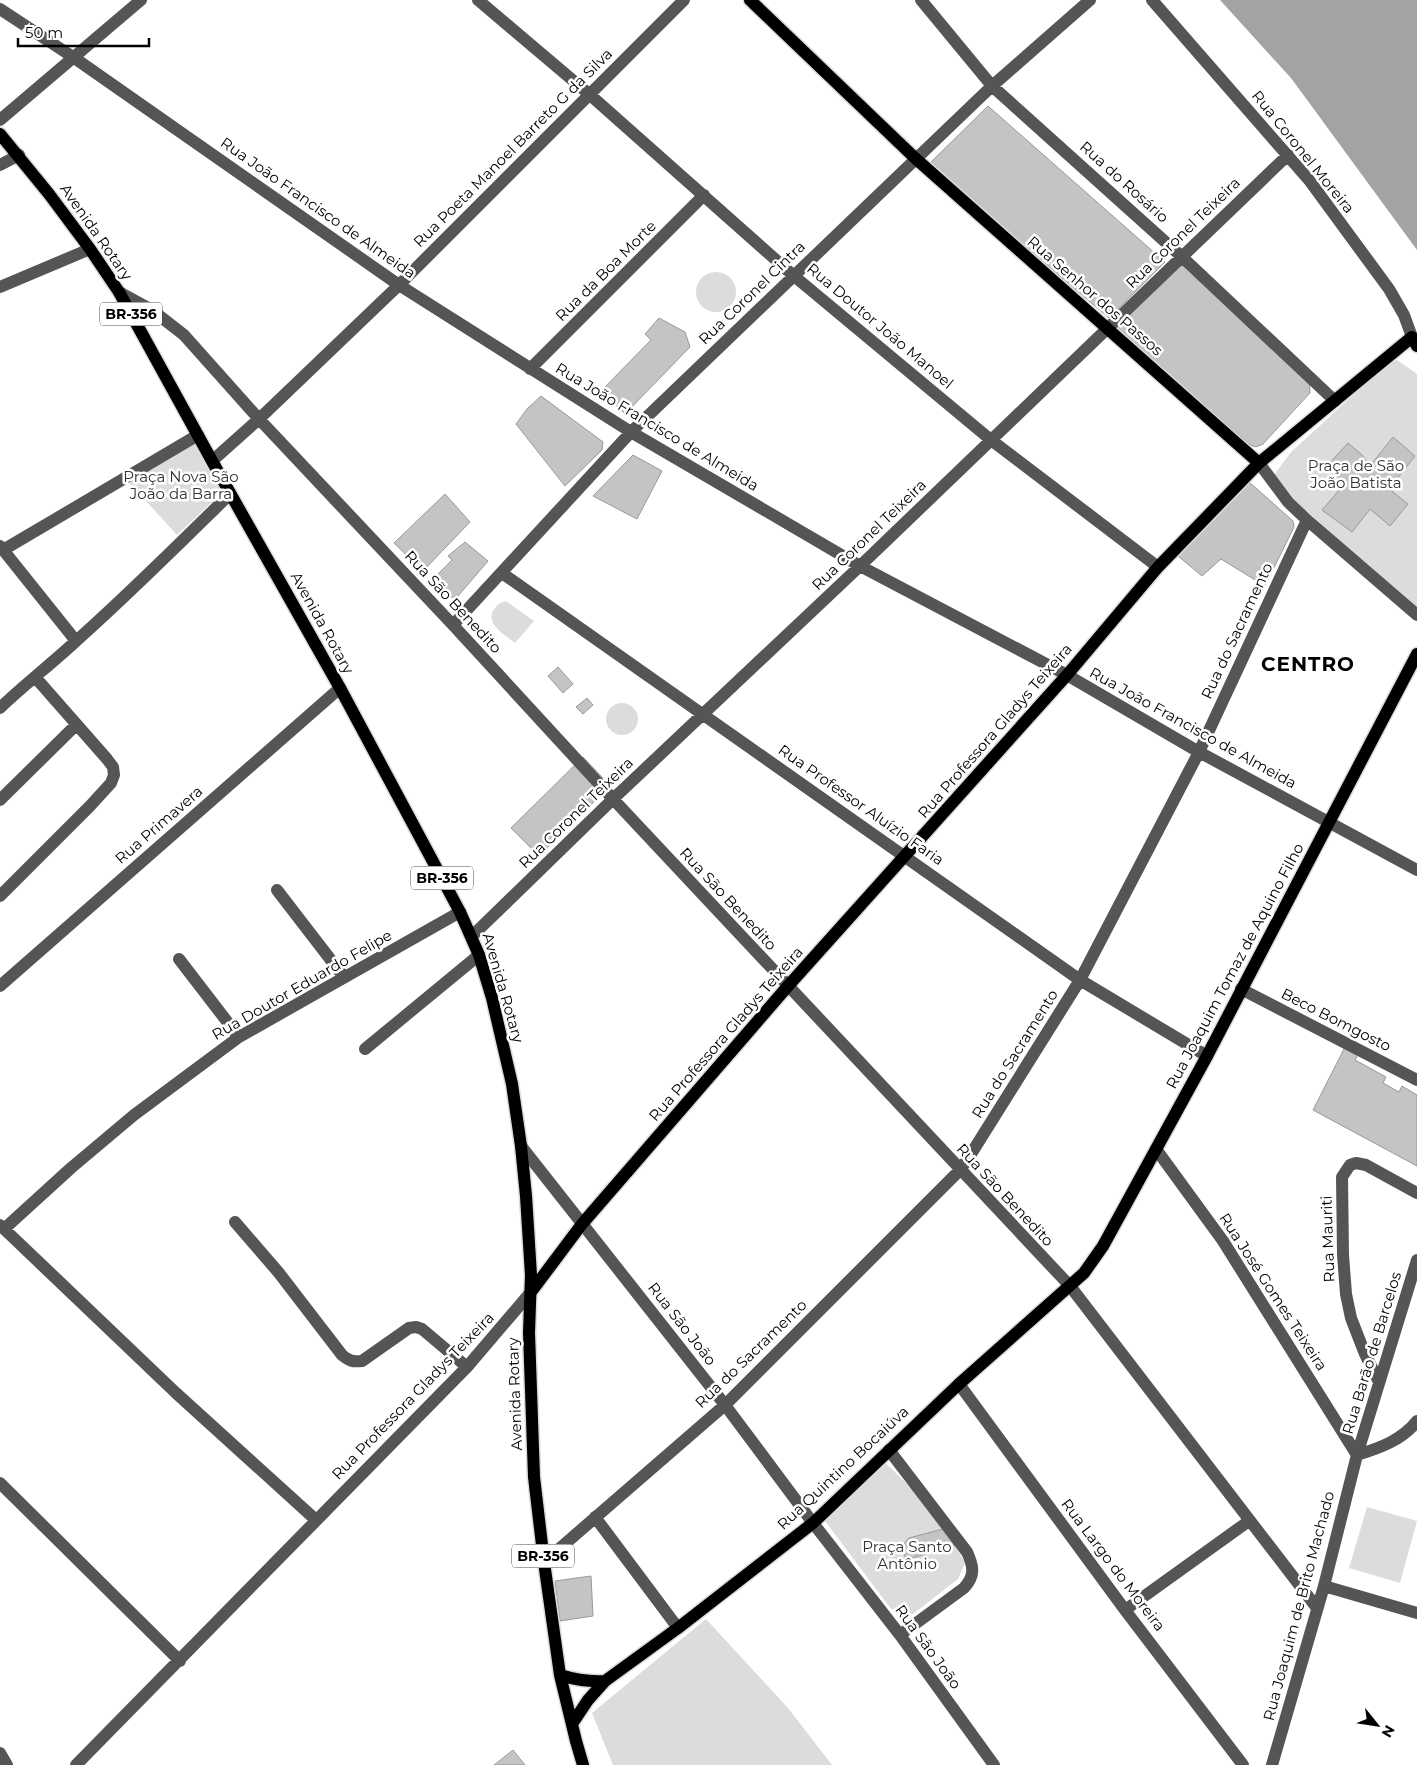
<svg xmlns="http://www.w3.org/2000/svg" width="1417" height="1765" viewBox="0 0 1417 1765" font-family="Montserrat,sans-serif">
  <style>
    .green { fill: #dcdcdc }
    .water { fill: #a3a3a3 }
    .building { fill: #c4c4c4; stroke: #999 }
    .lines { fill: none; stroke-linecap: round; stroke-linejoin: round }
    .major-casing { stroke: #dbdbdb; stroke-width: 15 }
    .minor { stroke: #555; stroke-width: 12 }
    .major { stroke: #000; stroke-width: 12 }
    .labels { text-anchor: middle; stroke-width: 5; stroke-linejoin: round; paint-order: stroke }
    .shield { fill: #fff; stroke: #4c4c4c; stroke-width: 1 }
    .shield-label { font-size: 14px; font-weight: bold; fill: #000 }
    .street-label { font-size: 15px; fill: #000; stroke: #fff }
    .park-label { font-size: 15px; fill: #333; stroke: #fff }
    .district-label { font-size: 20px; font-weight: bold; letter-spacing: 1px; fill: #000; stroke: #fff }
  </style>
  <rect width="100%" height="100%" fill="#fff"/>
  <path class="green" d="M696 292a20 20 0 1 1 40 0a20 20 0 1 1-40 0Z
    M1397,360L1417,374V610L1271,479L1291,452L1387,364Z
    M198,438L226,489L177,535L125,478Z
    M506,601L534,621L515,643C505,635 483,623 495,608C498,604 501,602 506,601Z
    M606 719a16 16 0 1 1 32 0a16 16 0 1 1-32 0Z
    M885,1463C915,1489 946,1528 965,1563L958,1579L913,1614L891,1609L825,1521Z
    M1367,1507L1417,1521L1400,1583L1349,1568Z
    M706,1619L788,1708L832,1765H613L592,1713Z"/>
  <path class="water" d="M1220,0H1417V250L1291,78Z"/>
  <path class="building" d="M988,106L1165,262L1109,318L929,164Z
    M1181,256L1309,376L1310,393L1263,444L1256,447L1250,445L1116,328Z
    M659,318L685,332L690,347L625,414L601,391L651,340L645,334Z
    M541,396L603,442L602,450L565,486L516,424L527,409Z
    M1393,437L1415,456L1389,489L1408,504L1390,526L1370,509L1352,532L1322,510L1341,488V480L1328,465L1348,443L1362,455L1370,466Z
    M633,455L662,471L637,519L593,496Z
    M1248,481L1293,521L1294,527L1265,586L1221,559L1202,576L1178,556Z
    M445,494L470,522L423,571L394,543Z
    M465,542L488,561L458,596L448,598L432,580L452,560L448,556Z
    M558,667L573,684L563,693L548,676Z
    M587,698L593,705L583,714L576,707Z
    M583,757L602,777L607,789L539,856L511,828Z
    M1346,1045L1360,1051L1355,1060L1386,1077L1383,1083L1399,1092L1402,1086L1417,1095V1166L1313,1110Z
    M943,1529L955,1545L906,1560L902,1546L909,1538Z
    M591,1576L593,1616L560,1621L555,1581Z
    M513,1750L525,1765H494Z"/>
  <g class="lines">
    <g class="major-casing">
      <path id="major" d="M750,0L915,158L1259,463
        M0,134L49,194L90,249L119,292L212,461L340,688L460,912L479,955L492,998L512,1084L521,1146L526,1196L531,1275L529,1333L534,1477L544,1562L560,1675L576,1741L583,1765
        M531,1292L582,1224L788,986L1067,675L1158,567L1259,463L1412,337L1417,346
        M560,1675C576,1680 589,1682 605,1681
        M572,1724L588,1700L605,1681L678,1628L813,1523L959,1384L1084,1273L1103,1246L1207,1056L1417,654"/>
    </g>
    <path class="minor" d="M478,0L589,94L794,276L991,440L1158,567
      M921,0L992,86L1181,256L1335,401
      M1152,0L1309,180L1389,289L1404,315L1412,337
      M0,9L73,57L399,285L631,432L860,566L1067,675L1199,752L1417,870
      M0,120L141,0
      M0,165L19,155
      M0,287L90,249
      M119,292L152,310L184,335L259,419L453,625L613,799L1070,1286L1317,1608
      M530,369L704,195
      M212,461L259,419L399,285L684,0
      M1259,463L1288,502L1307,520L1417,615
      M0,546L76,641
      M3,550L198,435
      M502,573L1080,980L1207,1056
      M453,625L631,432L992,86L1090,0
      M0,708C24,685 50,665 75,642C128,595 179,544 230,494
      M0,800L76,725
      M277,890L344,977
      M0,896L90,806L111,783L114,775L113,767L107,759L35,677
      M472,936L613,799L860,566L1288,155
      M179,959L239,1037
      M0,986L340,688
      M1241,989L1417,1080
      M365,1049L479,955
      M521,1146L725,1405L813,1523L900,1635L994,1765
      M1156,1149L1223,1241L1357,1455
      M235,1222L279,1273L342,1355C349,1361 353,1362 362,1361L409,1328L416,1327L422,1329L467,1367
      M0,1225L176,1393L316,1520
      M4,1229L71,1168L134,1115L239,1037L460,912
      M1379,1382L1365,1354L1351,1318L1346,1294L1343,1255L1342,1177L1350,1165L1356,1163L1366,1165L1417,1193
      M959,1384L1125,1610L1243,1765
      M889,1450L967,1552C974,1567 975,1576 964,1588L900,1635
      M1357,1455C1380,1448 1402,1440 1417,1421
      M0,1483L180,1661
      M595,1517L678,1628
      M544,1562L725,1405L960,1170L971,1154L1080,980L1199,752L1307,520
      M1324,1586L1417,1613
      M1125,1610L1249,1521
      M0,1753L7,1765
      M76,1765L467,1367L531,1292
      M1272,1765L1324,1586L1357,1455L1417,1260"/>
    <use href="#major" class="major"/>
  </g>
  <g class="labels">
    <g class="shield">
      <rect x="100" y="302.5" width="62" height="23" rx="4"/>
      <rect x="411" y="866.5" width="62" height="23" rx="4"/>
      <rect x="512" y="1544.5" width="62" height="23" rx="4"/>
    </g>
    <g class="shield-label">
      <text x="131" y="319">BR-356</text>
      <text x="442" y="883">BR-356</text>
      <text x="543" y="1561">BR-356</text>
    </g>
    <g class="street-label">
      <text transform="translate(513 148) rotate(-45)" y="5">Rua Poeta Manoel Barreto G da Silva</text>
      <text transform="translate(1303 152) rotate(51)" y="5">Rua Coronel Moreira</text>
      <text transform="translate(1124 182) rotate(42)" y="5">Rua do Rosário</text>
      <text transform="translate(318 208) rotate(35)" y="5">Rua João Francisco de Almeida</text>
      <text transform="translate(96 232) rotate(55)" y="5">Avenida Rotary</text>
      <text transform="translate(1183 233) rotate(-44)" y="5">Rua Coronel Teixeira</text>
      <text transform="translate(606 271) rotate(-45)" y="5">Rua da Boa Morte</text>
      <text transform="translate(752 293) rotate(-44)" y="5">Rua Coronel Cintra</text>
      <text transform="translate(1095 296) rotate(41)" y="5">Rua Senhor dos Passos</text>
      <text transform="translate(880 326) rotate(40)" y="5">Rua Doutor João Manoel</text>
      <text transform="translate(657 427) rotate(31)" y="5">Rua João Francisco de Almeida</text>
      <text transform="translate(869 535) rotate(-44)" y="5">Rua Coronel Teixeira</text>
      <text transform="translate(453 602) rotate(47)" y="5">Rua São Benedito</text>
      <text transform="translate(322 623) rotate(61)" y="5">Avenida Rotary</text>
      <text transform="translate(1237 631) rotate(-65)" y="5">Rua do Sacramento</text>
      <text transform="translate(1193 728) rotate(29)" y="5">Rua João Francisco de Almeida</text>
      <text transform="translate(995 731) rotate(-49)" y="5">Rua Professora Gladys Teixeira</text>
      <text transform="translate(861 805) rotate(35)" y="5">Rua Professor Aluízio Faria</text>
      <text transform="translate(576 813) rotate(-44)" y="5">Rua Coronel Teixeira</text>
      <text transform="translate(159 825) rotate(-41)" y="5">Rua Primavera</text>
      <text transform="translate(728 899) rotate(47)" y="5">Rua São Benedito</text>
      <text transform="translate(1235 966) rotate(-62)" y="5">Rua Joaquim Tomaz de Aquino Filho</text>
      <text transform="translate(302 985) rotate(-30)" y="5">Rua Doutor Eduardo Felipe</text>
      <text transform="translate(503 988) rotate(74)" y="5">Avenida Rotary</text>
      <text transform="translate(1336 1020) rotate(27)" y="5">Beco Bomgosto</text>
      <text transform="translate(726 1034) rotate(-49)" y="5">Rua Professora Gladys Teixeira</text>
      <text transform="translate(1015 1054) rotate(-58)" y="5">Rua do Sacramento</text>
      <text transform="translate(1005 1195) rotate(47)" y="5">Rua São Benedito</text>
      <text transform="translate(1328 1239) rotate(-92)" y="5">Rua Mauriti</text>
      <text transform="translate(1273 1292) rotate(57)" y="5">Rua José Gomes Teixeira</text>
      <text transform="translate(682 1324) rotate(52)" y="5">Rua São João</text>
      <text transform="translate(1372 1353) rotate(-73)" y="5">Rua Barão de Barcelos</text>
      <text transform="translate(751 1354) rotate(-44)" y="5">Rua do Sacramento</text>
      <text transform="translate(515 1394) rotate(-92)" y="5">Avenida Rotary</text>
      <text transform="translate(413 1396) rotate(-46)" y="5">Rua Professora Gladys Teixeira</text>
      <text transform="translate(843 1468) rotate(-43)" y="5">Rua Quintino Bocaiúva</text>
      <text transform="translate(1113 1565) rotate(53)" y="5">Rua Largo do Moreira</text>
      <text transform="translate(1299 1606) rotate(-75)" y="5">Rua Joaquim de Brito Machado</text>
      <text transform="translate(928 1647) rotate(54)" y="5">Rua São João</text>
    </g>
    <g class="park-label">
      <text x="1356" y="471">Praça de São<tspan x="1356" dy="17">João Batista</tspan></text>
      <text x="181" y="482">Praça Nova São<tspan x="181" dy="17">João da Barra</tspan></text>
      <text x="907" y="1552">Praça Santo<tspan x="907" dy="17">Antônio</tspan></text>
    </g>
    <g class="district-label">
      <text x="1308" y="671">CENTRO</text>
    </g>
  </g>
  <g transform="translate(1377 1725) rotate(120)" stroke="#ffffff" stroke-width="4" paint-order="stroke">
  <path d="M0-4L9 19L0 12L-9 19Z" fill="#000000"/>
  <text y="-8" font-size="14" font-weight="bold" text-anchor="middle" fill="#000000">N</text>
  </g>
  <path d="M18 38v8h131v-8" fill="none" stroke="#000000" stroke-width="2.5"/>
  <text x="25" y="38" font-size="15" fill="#000000" stroke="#ffffff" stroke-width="4" paint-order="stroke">50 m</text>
</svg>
